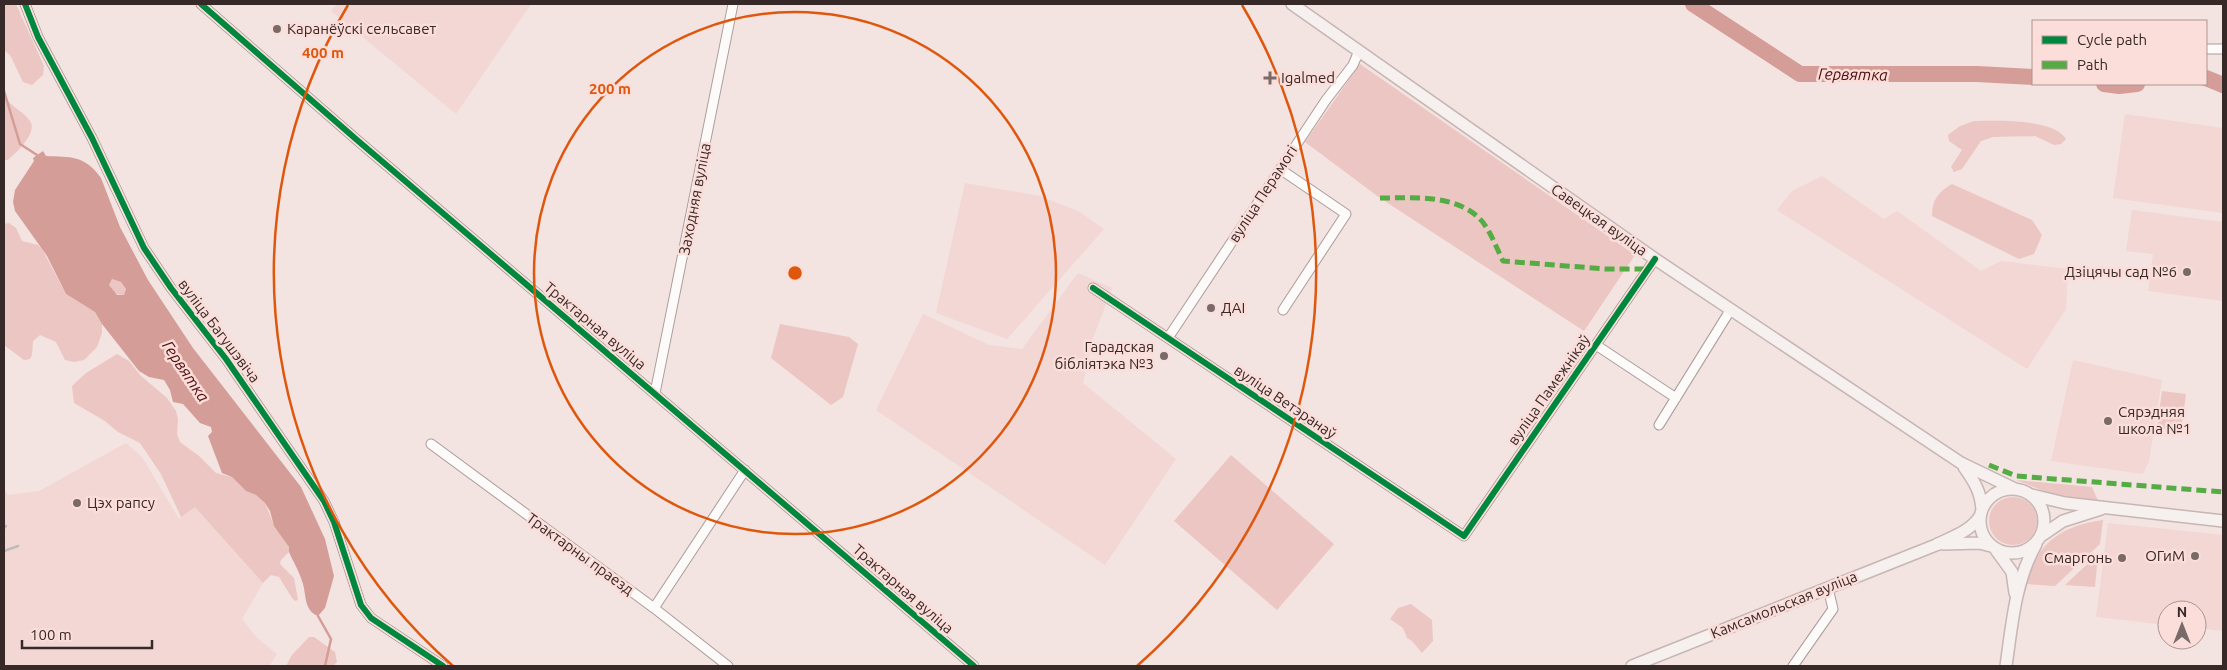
<svg xmlns="http://www.w3.org/2000/svg" width="2227" height="670" viewBox="0 0 2227 670" font-family="Ubuntu,sans-serif">
  <style>
    .built { fill: #f2d7d4 }
    .green { fill: #ecc6c2 }
    .water { fill: #d59d97; fill-rule: evenodd }
    .lines { fill: none; stroke-linecap: round; stroke-linejoin: round }
    .stream { stroke: #d59d97; stroke-width: 2.5 }
    .river { stroke: #d59d97; stroke-width: 16 }
    .minor-casing { stroke: #aa9d9b; stroke-width: 11 }
    .major-casing { stroke: #c6b6b4; stroke-width: 14 }
    .minor { stroke: #fdfbfa; stroke-width: 9 }
    .major { stroke: #f6f0ef; stroke-width: 11 }
    .rail { stroke: #c0bcbc; stroke-width: 2.5 }
    .quiet { stroke: #55ab44; stroke-width: 5; stroke-dasharray: 10 5; stroke-linecap: butt }
    .cycleway-casing { stroke: #fbddd9; stroke-width: 9 }
    .cycleway { stroke: #00873e; stroke-width: 6 }
    .ring { fill: none; stroke: #df570d; stroke-width: 2.5 }
    .poi-dot { fill: #796a68; stroke: #fbddd9; stroke-width: 2 }
    .labels { text-anchor: middle; stroke-width: 5; stroke-linejoin: round; paint-order: stroke }
    .poi-label { font-size: 15px; fill: #372927; stroke: #fbddd9; text-anchor: start }
    .street-label { font-size: 15px; fill: #372927; stroke: #fbddd9 }
    .water-label { font-size: 16px; font-style: italic; fill: #500d0d; stroke: #fbddd9 }
    .centre { fill: #df570d; stroke: #fbddd9; stroke-width: 2.5 }
    .ring-label { font-size: 15px; text-anchor: middle; font-weight: bold; fill: #df570d; stroke: #fbddd9; stroke-width: 5; stroke-linejoin: round; paint-order: stroke }
  </style>
  <rect width="100%" height="100%" fill="#f3e3e1"/>
  <path class="built" d="M337,4H531L456,114L331,11Z
    M2125,114L2223,128V213L2113,198Z
    M1822,176L1884,219L1897,211L1981,271L2001,261L2068,269L2066,309L2027,369L1777,210L1792,191Z
    M965,183L1040,196L1078,211L1104,229L1007,339L936,313Z
    M2132,210L2223,222V301L2148,291L2153,254L2126,251Z
    M1078,273L1112,288L1092,341L1083,383L1176,459L1105,565L876,410L923,314L989,345L1022,349Z
    M2073,360L2162,380L2149,461L2143,474L2051,461Z
    M126,443L142,457L179,519L195,506L263,583L242,619L256,637L277,654L269,666H4V489L8,495L39,491Z
    M2108,523L2223,535V631L2197,628V610H2167V625L2096,617Z"/>
  <path class="green" d="M4,4H16L44,66L43,75L32,85L23,82L10,55L4,50Z
    M1360,64L1635,255L1584,331L1380,198L1305,142Z
    M4,96C10,106 24,112 30,121C38,133 16,153 8,160H4Z
    M1974,121C1996,121 2054,118 2066,139L2061,144L2054,145L2035,136L1993,137L1981,141L1962,169L1954,172L1951,167L1962,150L1949,141L1948,135L1960,126Z
    M1952,184L2032,220L2042,235L2034,254L2019,259L1932,216C1932,200 1938,192 1952,184Z
    M9,223L16,228L22,241L38,245L42,249L66,294L95,312L102,324V333L97,347L84,360L74,362L65,360L56,342L40,335L33,341L32,355L30,359L24,360L4,345V224Z
    M112,279L121,282L126,289L124,295C115,295 112,292 109,285Z
    M780,324L849,337L858,344L843,397L831,405L771,358Z
    M117,354L129,361L141,376L167,398L176,411L178,420L177,434L180,442L199,456L216,473L232,477L246,491L256,495L265,503L273,523L289,547V552L281,560L280,564L294,578L298,600L295,601L292,598L279,577L271,575L263,583L195,507L181,517L161,474L140,443L118,432L105,421L74,403L72,386L86,373Z
    M2162,391L2186,394L2181,431L2157,428Z
    M1231,455L1334,544L1277,610L1174,521Z
    M2016,480L2092,487L2098,501L2054,495Z
    M1989 521a24 24 0 1 1 48 0a24 24 0 1 1-48 0Z
    M2103,520L2100,544L2055,586L2026,584C2037,542 2062,526 2103,520Z
    M2098,554L2095,587L2065,585Z
    M1411,604L1432,620L1433,641L1422,653L1412,641L1407,638L1403,628L1390,619L1398,608Z
    M309,637H314L335,652L337,662L333,666H286L292,655Z"/>
  <path class="water" d="M43,151L46,156C70,157 85,155 101,178L120,227L148,280L193,348L301,487L325,539L334,576L325,608L318,616C303,610 307,594 302,581C299,571 293,561 289,552V547L274,526L270,511L265,503L256,495L246,491L232,477L222,473L208,436L212,432L211,427L200,423L183,404L173,402L170,390L164,380L149,377L139,371L102,324L95,312L66,294L47,256L15,211L13,202L15,190L34,161L33,158ZM112,279L121,282L126,289L124,295H117L109,285Z"/>
  <g class="lines">
    <path class="stream" d="M4,91L20,144L37,155
      M318,616L331,639L325,666"/>
    <path class="river" d="M1693,4L1800,74H1977L2033,77
      M2206,78L2223,85
      M2104,84L2119,86L2137,84"/>
    <g class="minor-casing">
      <path id="minor" d="M25,4L38,37L92,138L144,248L171,288L226,359L324,501L334,522L361,605L371,618L443,666
        M201,4L357,140L974,666
        M2206,49H2223
        M1280,169L1346,214L1283,310
        M1093,288L1464,536L1655,259
        M1168,338L1326,100L1353,65L1359,51
        M1596,345L1676,398
        M655,393L733,4
        M1659,425L1731,309
        M431,444L654,608L728,666
        M654,608L745,470
        M1793,666L1833,609L1828,588"/>
    </g>
    <g class="major-casing">
      <path id="major" d="M1292,4L1655,259L1961,463L2015,489
        M1964,467C1974,481 1981,492 1982,510
        M1980 521a32 32 0 1 1 64 0a32 32 0 1 1-64 0Z
        M2032,495L2065,503L2223,521
        M2041,536L2063,521L2101,509
        M1943,544L1979,543L1991,546
        M1996,550L2012,572L2015,593
        M1632,666L1936,545C1952,537 1971,531 1980,516
        M2006,666C2012,624 2015,582 2036,544"/>
    </g>
    <use href="#minor" class="minor"/>
    <use href="#major" class="major"/>
    <path class="rail" d="M4,528L6,526
      M4,551L18,546"/>
    <path class="quiet" d="M1380,198C1411,198 1453,194 1478,217C1489,227 1496,247 1503,261L1606,269H1649
      M1989,465L2016,476L2223,492"/>
    <g class="cycleway-casing">
      <path id="cycleway" d="M25,4L38,37L92,138L144,248L171,288L226,359L324,501L334,522L361,605L371,618L443,666
        M201,4L357,140L974,666
        M1093,288L1464,536L1655,259"/>
    </g>
    <use href="#cycleway" class="cycleway"/>
  </g>
  <g class="ring">
    <circle cx="795" cy="273" r="261"/>
    <path d="M453 666A521 521 0 0 1 348 5M1242 5A521 521 0 0 1 1137 666"/>
  </g>
  <g class="poi-dot">
    <circle cx="277" cy="29" r="5"/>
    <path d="M1267.5 70.5h5v5h5v5h-5v5h-5v-5h-5v-5h5z"/>
    <circle cx="2187" cy="272" r="5"/>
    <circle cx="1211" cy="308" r="5"/>
    <circle cx="1164" cy="356" r="5"/>
    <circle cx="2108" cy="421" r="5"/>
    <circle cx="77" cy="503" r="5"/>
    <circle cx="2195" cy="556" r="5"/>
    <circle cx="2122" cy="558" r="5"/>
  </g>
  <g class="labels">
    <g class="poi-label">
      <text x="287" y="34">Каранёўскі сельсавет</text>
      <text x="1281" y="83">Igalmed</text>
      <text x="2177" y="277" text-anchor="end">Дзіцячы сад №6</text>
      <text x="1221" y="313">ДАІ</text>
      <text x="1154" y="352" text-anchor="end">Гарадская<tspan x="1154" dy="17">бібліятэка №3</tspan></text>
      <text x="2118" y="417">Сярэдняя<tspan x="2118" dy="17">школа №1</tspan></text>
      <text x="87" y="508">Цэх рапсу</text>
      <text x="2185" y="561" text-anchor="end">ОГиМ</text>
      <text x="2112" y="563" text-anchor="end">Смаргонь</text>
    </g>
    <g class="street-label">
      <text transform="translate(1263 194) rotate(-57)" y="5">вуліца Перамогі</text>
      <text transform="translate(695 199) rotate(-79)" y="5">Заходняя вуліца</text>
      <text transform="translate(1599 220) rotate(35)" y="5">Савецкая вуліца</text>
      <text transform="translate(595 326) rotate(40)" y="5">Трактарная вуліца</text>
      <text transform="translate(219 331) rotate(53)" y="5">вуліца Багушэвіча</text>
      <text transform="translate(1549 390) rotate(-55)" y="5">вуліца Памежнікаў</text>
      <text transform="translate(1285 402) rotate(34)" y="5">вуліца Ветэранаў</text>
      <text transform="translate(580 554) rotate(36)" y="5">Трактарны праезд</text>
      <text transform="translate(903 589) rotate(41)" y="5">Трактарная вуліца</text>
      <text transform="translate(1784 605) rotate(-22)" y="5">Камсамольская вуліца</text>
    </g>
    <g class="water-label">
      <text transform="translate(1853 74) rotate(1)" y="6">Гервятка</text>
      <text transform="translate(186 371) rotate(56)" y="6">Гервятка</text>
    </g>
  </g>
  <circle cx="795" cy="273" r="8" class="centre"/>
  <g class="ring-label">
    <text x="323" y="58">400 m</text>
    <text x="610" y="94">200 m</text>
  </g>
  <rect width="2227" height="670" fill="none" stroke="#372927" stroke-width="10"/>
  <rect x="2032" y="20" width="175" height="65" fill="#fbddd9" stroke="#ad9592"/>
  <rect x="2042" y="36" width="25" height="8" fill="#00873e" stroke="#ad9592"/>
  <text x="2077" y="45" font-size="15" fill="#372927">Cycle path</text>
  <rect x="2042" y="61" width="25" height="8" fill="#55ab44" stroke="#ad9592"/>
  <text x="2077" y="70" font-size="15" fill="#372927">Path</text>
  <g transform="translate(2182 625)"><circle r="24" fill="#fbddd9" stroke="#ad9592"/>
  <path d="M0-4L9 19L0 12L-9 19Z" fill="#796a68"/>
  <text y="-8" font-size="14" font-weight="bold" text-anchor="middle" fill="#372927">N</text>
  </g>
  <path d="M22 640v8h130v-8" fill="none" stroke="#372927" stroke-width="2.5"/>
  <text x="30" y="640" font-size="15" fill="#372927" stroke="#fbddd9" stroke-width="4" paint-order="stroke">100 m</text>
</svg>
